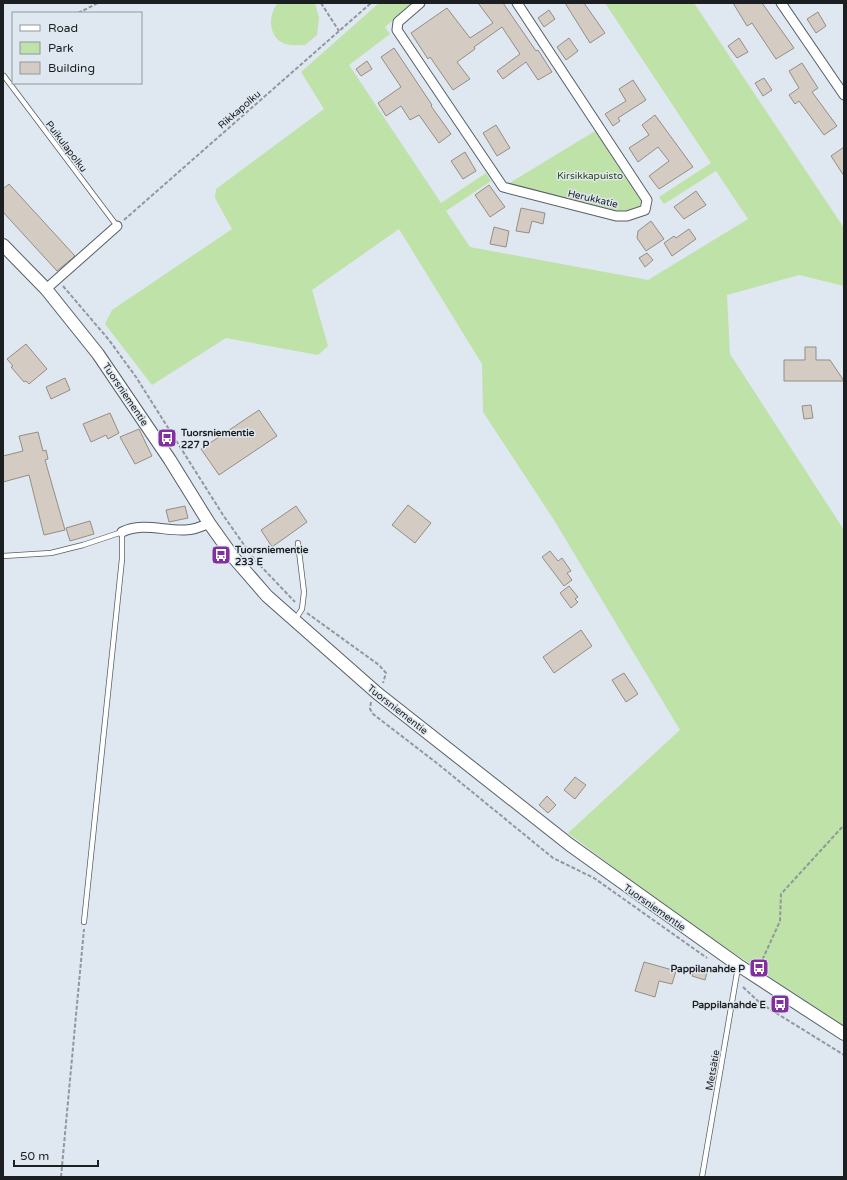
<svg xmlns="http://www.w3.org/2000/svg" width="847" height="1180" viewBox="0 0 847 1180" font-family="'Varela Round',sans-serif">
  <style>
    .green { fill: #bee2a7 }
    .building { fill: #d4ccc3; stroke: #948d85 }
    .lines { fill: none; stroke-linecap: round; stroke-linejoin: round }
    .service-casing { stroke: #575f66; stroke-width: 6 }
    .minor-casing { stroke: #575f66; stroke-width: 11 }
    .secondary-casing { stroke: #575f66; stroke-width: 14 }
    .path { stroke: #91979d; stroke-width: 2; stroke-dasharray: 4 2; stroke-linecap: butt }
    .service { stroke: #fff; stroke-width: 4.5 }
    .minor { stroke: #fff; stroke-width: 9 }
    .secondary { stroke: #fff; stroke-width: 12 }
    .labels { text-anchor: middle; stroke-width: 3; stroke-linejoin: round; paint-order: stroke }
    .street-label { font-size: 10px; fill: #1c1f22; stroke: #dfe8f0 }
    .park-label { font-size: 10px; fill: #2a490d; stroke: #dfe8f0 }
    .poi-label { font-size: 10px; font-weight: bold; fill: #1c1f22; stroke: #dfe8f0; text-anchor: start }
  </style>
  <rect width="100%" height="100%" fill="#dfe8f0"/>
  <path class="green" d="M278,3H315L319,18L317,35L305,45C298,45 289,46 283,43C268,36 268,14 278,3Z
    M379,3H413L385,27L390,34L349,65L441,203L486,173L491,181L446,211L470,247L648,280L748,219L716,171L664,204L659,197L711,163L605,3H694L844,228V286L799,275L727,295L730,354L844,530V1026L681,918L568,833L680,730L554,520L483,412L482,364L399,229L312,290L328,346L318,355L226,338L152,385L105,324L112,310L232,229L215,198L216,189L324,109L301,72Z
    M600,128L647,200L645,210L627,216L503,187Z"/>
  <path class="building" d="M478,3H503L536,51L538,50L552,72L538,80L526,62L503,79L497,71L520,54L502,27L474,47L475,49L457,62L470,79L453,90L430,57L428,59L411,33L447,8L470,38L493,23Z
    M565,3H584L605,33L590,43Z
    M733,3H762L794,48L776,59L752,23L747,26Z
    M549,10L555,19L544,27L538,18Z
    M818,12L826,26L816,33L807,19Z
    M569,38L578,51L566,60L557,47Z
    M739,38L748,52L737,58L728,46Z
    M394,48L432,105L431,106L451,134L439,143L419,115L410,120L401,106L386,116L378,103L401,87L381,57Z
    M367,61L372,69L361,76L356,69Z
    M802,63L818,88L812,92L837,126L824,135L799,101L795,104L789,95L799,88L789,71Z
    M764,78L772,90L763,96L755,83Z
    M633,80L646,100L618,118L620,121L613,126L605,114L626,101L619,89Z
    M655,115L693,167L659,189L649,176L669,161L658,147L638,162L629,148L649,135L642,125Z
    M496,125L510,148L497,156L483,133Z
    M844,147V176L831,156Z
    M465,152L476,171L463,179L451,161Z
    M9,184L75,256L57,271L3,212V189Z
    M489,185L505,207L490,217L475,195Z
    M696,191L706,205L684,219L674,207Z
    M521,208L545,213L543,224L532,221L529,233L516,231Z
    M651,221L664,239L646,251L637,238L638,231Z
    M494,227L509,231L506,247L490,244Z
    M689,229L696,239L672,256L664,243L674,236L676,238Z
    M647,253L653,260L645,267L639,258Z
    M26,344L47,369L29,384L26,381L24,382L11,367L13,366L7,359Z
    M805,347H816V360H830L844,381H784V360H805Z
    M65,378L70,390L51,399L46,387Z
    M811,405L813,418L804,419L802,406Z
    M259,410L277,436L219,475L201,449Z
    M110,413L119,433L108,439L106,435L91,442L83,424Z
    M139,429L152,456L135,464L120,437Z
    M38,432L43,451L46,450L48,459L45,460L65,530L44,535L29,475L3,482V456L23,451L19,436Z
    M408,505L431,523L415,543L392,525Z
    M185,506L188,518L169,522L166,510Z
    M296,506L307,522L272,547L261,530Z
    M90,521L94,534L70,541L66,528Z
    M550,551L558,561L562,558L571,571L567,573L572,580L564,586L542,557Z
    M569,586L578,597L575,599L578,602L571,608L560,593Z
    M581,630L592,646L554,673L543,657Z
    M624,673L638,694L626,702L612,680Z
    M575,777L586,785L575,799L564,790Z
    M547,796L556,805L548,813L539,805Z
    M644,962L676,971L672,984L659,981L655,997L635,991Z
    M695,965L708,969L705,980L692,976Z"/>
  <g class="lines">
    <g class="service-casing">
      <path id="service" d="M4,76L117,226
        M3,556L51,553L83,545L122,532V559L84,922
        M295,620L302,609L304,592L298,543
        M702,1177L738,967"/>
    </g>
    <g class="minor-casing">
      <path id="minor" d="M420,3L398,22L397,30L503,187L616,216H627L645,210L647,200L517,3
        M781,3L844,95
        M46,289L117,226
        M122,532C142,522 164,531 185,530C194,530 201,527 209,523"/>
    </g>
    <g class="secondary-casing">
      <path id="secondary" d="M3,245L46,289L98,354L170,460L209,523L234,558L267,596L377,693L570,845L738,965L844,1034"/>
    </g>
    <path class="path" d="M321,3L339,31
      M78,13L98,3
      M124,220L371,3
      M63,286L109,340L136,377L223,515L254,559L295,602
      M307,613L379,665L386,673L383,683
      M371,702L370,709L373,714L438,764L553,858L594,878L707,958
      M760,965L780,921L781,894L844,825
      M743,987L760,1003L844,1055
      M61,1177L84,929"/>
    <use href="#service" class="service"/>
    <use href="#minor" class="minor"/>
    <use href="#secondary" class="secondary"/>
  </g>
  <defs>
    <g id="bus-square" transform="scale(1)"><rect x="-9" y="-9" width="18" height="18" rx="4" fill="#83309e" stroke="#dfe8f0"/><path d="M-5-6H5V4H4V6H2V4H-2V6H-4V4H-5ZM-3.5-4V0h7V-4ZM-3.5 1.2v1.5H-2V1.2ZM2 1.2v1.5H3.5V1.2Z" fill="#fff"/></g>
  </defs>
  <g fill-rule="evenodd">
    <use href="#bus-square" x="167" y="438"/>
    <use href="#bus-square" x="221" y="555"/>
    <use href="#bus-square" x="759" y="968"/>
    <use href="#bus-square" x="780" y="1004"/>
  </g>
  <g class="labels">
    <g class="street-label">
      <text transform="translate(239 109) rotate(-41)" y="4">Rikkapolku</text>
      <text transform="translate(67 146) rotate(53)" y="4">Puikulapolku</text>
      <text transform="translate(593 198) rotate(13)" y="4">Herukkatie</text>
      <text transform="translate(126 394) rotate(56)" y="4">Tuorsniementie</text>
      <text transform="translate(398 709) rotate(38)" y="4">Tuorsniementie</text>
      <text transform="translate(655 907) rotate(35)" y="4">Tuorsniementie</text>
      <text transform="translate(712 1070) rotate(-80)" y="4">Metsätie</text>
    </g>
    <g class="park-label">
      <text x="590" y="179">Kirsikkapuisto</text>
    </g>
    <g class="poi-label">
      <text x="181" y="436">Tuorsniementie<tspan x="181" dy="12">227 P</tspan></text>
      <text x="235" y="553">Tuorsniementie<tspan x="235" dy="12">233 E</tspan></text>
      <text x="745" y="972" text-anchor="end">Pappilanahde P</text>
      <text x="766" y="1008" text-anchor="end">Pappilanahde E</text>
    </g>
  </g>
  <rect width="847" height="1180" fill="none" stroke="#1c1f22" stroke-width="8"/>
  <rect x="12" y="12" width="130" height="72" fill="#dfe8f0" stroke="#91989e"/>
  <rect x="20" y="25" width="20" height="6" fill="#ffffff" stroke="#91989e"/>
  <text x="48" y="32" font-size="12" fill="#1c1f22">Road</text>
  <rect x="20" y="42" width="20" height="12" fill="#bee2a7" stroke="#91989e"/>
  <text x="48" y="52" font-size="12" fill="#1c1f22">Park</text>
  <rect x="20" y="62" width="20" height="12" fill="#d4ccc3" stroke="#91989e"/>
  <text x="48" y="72" font-size="12" fill="#1c1f22">Building</text>
  <path d="M14 1160v6h84v-6" fill="none" stroke="#1c1f22" stroke-width="2"/>
  <text x="20" y="1160" font-size="12" fill="#1c1f22" stroke="#dfe8f0" stroke-width="3" paint-order="stroke">50 m</text>
</svg>
